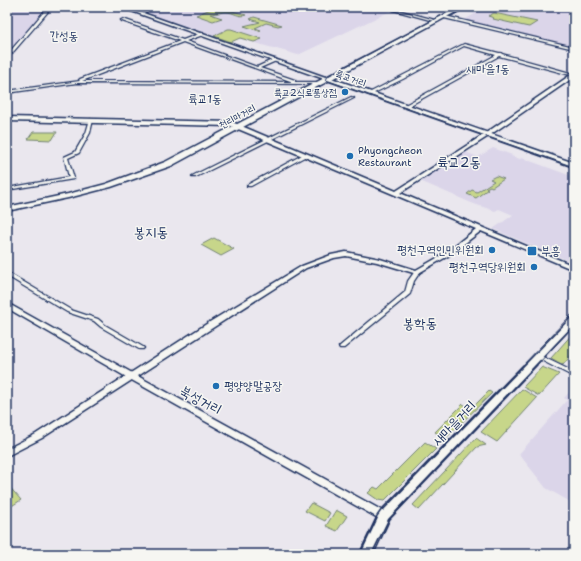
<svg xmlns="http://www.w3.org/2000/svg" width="581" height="561" viewBox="0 0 581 561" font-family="'Shantell Sans','Poor Story',sans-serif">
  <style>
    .built { fill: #dbd5e9 }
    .green { fill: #c7d68a; stroke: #718274 }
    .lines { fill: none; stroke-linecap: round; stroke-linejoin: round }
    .minor-casing { stroke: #1b2f5e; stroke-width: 2.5 }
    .tertiary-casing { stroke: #1b2f5e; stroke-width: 3 }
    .secondary-casing { stroke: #1b2f5e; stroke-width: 3 }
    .trunk-casing { stroke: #1b2f5e; stroke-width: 3 }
    .minor { fill: #f6f6f2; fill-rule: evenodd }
    .tertiary { fill: #f6f6f2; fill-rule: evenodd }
    .secondary { fill: #f6f6f2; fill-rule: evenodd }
    .trunk { fill: #f6f6f2; fill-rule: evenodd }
    .tram-far1 { stroke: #1b2f5e; stroke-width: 1 }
    .tram { stroke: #1b2f5e; stroke-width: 1.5 }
    .poi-dot { fill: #1f6fb2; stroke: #f6f6f2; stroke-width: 1.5 }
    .labels { text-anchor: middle; stroke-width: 3; stroke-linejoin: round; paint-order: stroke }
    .far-street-label { font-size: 10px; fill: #1b2f5e; stroke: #f6f6f2 }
    .far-poi-label { font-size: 10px; fill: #1b2f5e; stroke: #f6f6f2; text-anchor: end }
    .far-quarter-label { font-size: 12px; fill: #1b2f5e; stroke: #f6f6f2 }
    .poi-label { font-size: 12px; fill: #1b2f5e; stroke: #f6f6f2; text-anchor: end }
    .quarter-label { font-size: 14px; fill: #1b2f5e; stroke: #f6f6f2 }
    .near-street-label { font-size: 14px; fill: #1b2f5e; stroke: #f6f6f2 }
  </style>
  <rect width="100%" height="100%" fill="#eae7ee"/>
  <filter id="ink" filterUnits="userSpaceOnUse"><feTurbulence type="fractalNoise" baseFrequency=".025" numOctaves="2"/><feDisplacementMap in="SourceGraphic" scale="8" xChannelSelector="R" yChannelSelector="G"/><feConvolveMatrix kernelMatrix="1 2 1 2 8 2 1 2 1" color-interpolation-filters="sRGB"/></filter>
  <g filter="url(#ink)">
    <path class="built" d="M7,7H47L7,53Z
      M130,7H399L298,55L237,38L229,41Z
      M475,7H574V48L464,20L475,14L466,12Z
      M493,148L512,155L511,156L520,159L522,158L574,177V263L493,229L513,215L499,209L495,211L474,204L420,181L465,152L478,157Z
      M574,387V504L546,488L519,454L567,400L564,398Z"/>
    <path class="green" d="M213,8L217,9L222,8L246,15C239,18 234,12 226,12C225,12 211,14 210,14L222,18L213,21L196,15Z
      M494,13L537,22L529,27L524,26L493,19L494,18L488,16Z
      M254,17L282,25L278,26L266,23L255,28L261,30L259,31L244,26C250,24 254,24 260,22L250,19Z
      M228,29H231L262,39L254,42L240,38L231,42L214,36Z
      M33,132H57L52,140L28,139Z
      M496,176L504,179L492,187L490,186L486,188L488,189L476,198L467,194L472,190L477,192L494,181L490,179Z
      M214,238L234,249L221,256L201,245Z
      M574,332V352L563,365L551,358Z
      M542,367L559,374L539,396L523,387Z
      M522,389L537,398L497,442L481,432Z
      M489,391L492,393L445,439L435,432L463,404L471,409Z
      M476,438L486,445L477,447L419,510L413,505Z
      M425,442L436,449L384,501L378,500L368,493L374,487L378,489Z
      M7,484L21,500L7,509Z
      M311,503L330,513L325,521L305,511Z
      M336,510L347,516L337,531L326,526Z"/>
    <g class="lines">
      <g class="minor-casing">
        <path id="minor" d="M48,7H52L8,58H7V55Z
          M399,7H403L398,10L439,21L437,22L393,10Z
          M431,7H435L432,9L430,8Z
          M445,16L574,47V49L444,18V16Z
          M123,19L183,40L201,33H203V35L186,41L257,67L274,59H276V61L260,68L295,80V82H322L324,83L322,84L77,83L7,93V91L80,81L79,80L80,79L180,41L122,21L121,20ZM183,42L293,82L82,81Z
          M464,44L499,53H501L502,54L574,74V76L499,56L407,107H405V105L496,55L464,46L403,79L370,95L367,94Z
          M351,97L354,98L196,177H192V176Z
          M90,119H91L93,120L90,133L79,153L68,158L74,178V179L7,190V188L69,177L64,157L75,152L86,133Z
          M304,154H306L308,155L251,186H247V185Z
          M417,270L420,272L414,281L410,294L344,348H340L339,347L340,346L405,292L408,281L415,271Z
          M7,272L71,310L98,319L105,325L143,347L144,348L143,349H139L101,327L94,321L67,312L7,276Z
          M539,355L574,372V377L537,358L536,357L537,356Z"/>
      </g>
      <g class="tertiary-casing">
        <path id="tertiary" d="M120,7H126L331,79L327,80Z
          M572,74H574V77L487,137L400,193L574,266V270L481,231L448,256L417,274L377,262L346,256L334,258L306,268L214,327L42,438L7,456V449L36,434L208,323L302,266L331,255L346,252L380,259L416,270L444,254L476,229L231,126L7,121V117L232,122L396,191L483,135Z"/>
      </g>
      <g class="secondary-casing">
        <path id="secondary" d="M327,78H331L574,163V167L327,80Z
          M7,303L134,374L383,511L571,318H574V324L388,519L371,554H361L378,518L128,378L7,308Z"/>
      </g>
      <g class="trunk-casing">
        <path id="trunk" d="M459,7H465L171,166L111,187L68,198L7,211V207L68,194L106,184L165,162Z"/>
      </g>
      <use href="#minor" class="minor"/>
      <use href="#tertiary" class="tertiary"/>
      <use href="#secondary" class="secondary"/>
      <use href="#trunk" class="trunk"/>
      <path class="tram-far1" d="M457,7L328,76L326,80L574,167
        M452,16L468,7
        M522,366L574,312
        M536,366L574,326"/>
      <path class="tram" d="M359,554L377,516L382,509L523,365
        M374,554L390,519L537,365"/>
    </g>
  </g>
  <g class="poi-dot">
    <circle cx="345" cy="92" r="4"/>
    <circle cx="350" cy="156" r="4"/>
    <circle cx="492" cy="250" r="4"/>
    <rect x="527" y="246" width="10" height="10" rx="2"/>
    <circle cx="534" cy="267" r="4"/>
    <circle cx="216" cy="386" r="4"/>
  </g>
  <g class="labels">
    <g class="far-street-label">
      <text transform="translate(351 78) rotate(20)" y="4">륙교거리</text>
      <text transform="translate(237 116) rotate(-28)" y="4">천리마거리</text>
    </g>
    <g class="far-poi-label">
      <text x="337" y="96">륙교2식료품상점</text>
      <text x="358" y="154" text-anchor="start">Phyongcheon<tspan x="358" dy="12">Restaurant</tspan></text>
    </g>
    <g class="far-quarter-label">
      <text x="64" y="40">간성동</text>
      <text x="488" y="73">새마을1동</text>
      <text x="205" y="103">륙교1동</text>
    </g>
    <g class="poi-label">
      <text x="484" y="254">평천구역인민위원회</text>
      <text x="541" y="255" text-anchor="start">부흥</text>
      <text x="526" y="271">평천구역당위원회</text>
      <text x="224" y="390" text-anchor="start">평양양말공장</text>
    </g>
    <g class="quarter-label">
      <text x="459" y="167">륙교2동</text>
      <text x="151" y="237">봉지동</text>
      <text x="420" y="328">봉학동</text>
    </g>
    <g class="near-street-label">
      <text transform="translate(201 400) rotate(29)" y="5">북성거리</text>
      <text transform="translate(454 423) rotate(-46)" y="5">새마을거리</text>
    </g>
  </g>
  <rect width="581" height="561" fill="none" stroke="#f6f6f2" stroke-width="24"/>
  <rect x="12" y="12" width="557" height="537" fill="none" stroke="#1b2f5e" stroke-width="1.5" filter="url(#ink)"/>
</svg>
